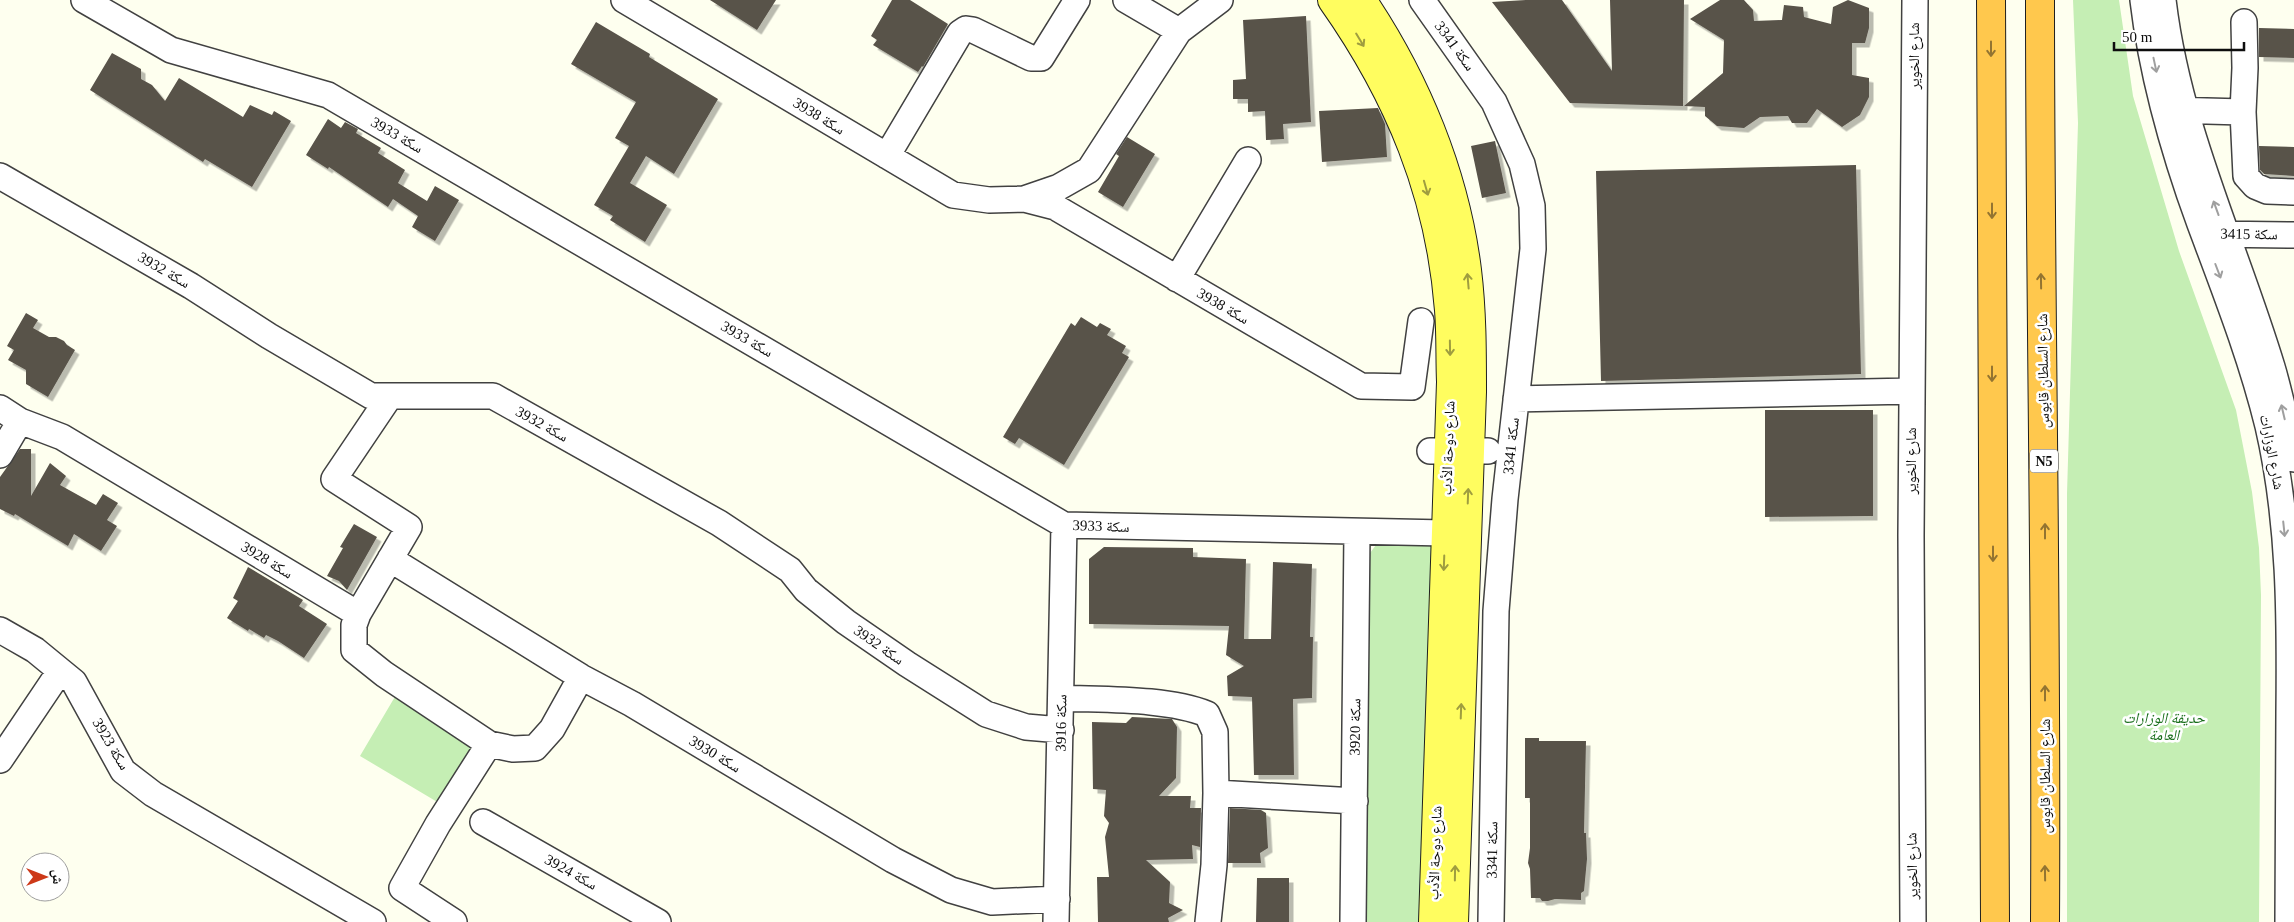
<svg xmlns="http://www.w3.org/2000/svg" width="2294" height="922" viewBox="0 0 2294 922" font-family="'Times New Roman','Noto Naskh Arabic',serif">
  <style>
    .green { fill: #c5eeb4 }
    .building { fill: #585249; filter: url(#shadow) }
    .lines { fill: none; stroke-linecap: round; stroke-linejoin: round }
    .minor-casing { stroke: #414141; stroke-width: 28 }
    .major-casing { stroke: #1f1f1f; stroke-width: 30 }
    .highway-casing { stroke: #1f1f1f; stroke-width: 30 }
    .minor { stroke: #fff; stroke-width: 25 }
    .major { stroke: #fffd5f; stroke-width: 28 }
    .highway { stroke: #ffc84d; stroke-width: 28 }
    .oneway { stroke: #9f9d3f }
    .oneway2 { stroke: #937431 }
    .oneway3 { stroke: #9f9f9f }
    .labels { text-anchor: middle; stroke-width: 5; stroke-linejoin: round; paint-order: stroke }
    .shield { fill: #fff; stroke: #565656; stroke-width: 1 }
    .shield-label { font-size: 14px; font-weight: bold; fill: #0e0e0e }
    .street-label { font-size: 15px; fill: #0e0e0e; stroke: #fff }
    .park-label { font-size: 15px; font-style: italic; fill: #176d19; stroke: #fff }
  </style>
  <defs>
    <filter id="shadow"><feDropShadow dx="4.5" dy="4.5" stdDeviation="0" flood-color="#0004"/></filter>
  </defs>
  <rect width="100%" height="100%" fill="#feffef"/>
  <path class="green" d="M2073,0H2119L2133,96L2179,251L2236,410L2252,492L2259,548L2261,595L2259,922H2067V494L2078,123Z
    M1379,541L1428,542L1435,549L1422,922H1365L1367,557Z
    M396,695L475,742L439,803L360,756Z"/>
  <path class="building" d="M710,0H776L757,30Z
    M892,0H910L948,24L923,67L922,66L918,72L873,45L877,40L871,36Z
    M1526,0H1562L1612,71L1610,0H1684L1683,106L1570,103L1492,2Z
    M1720,0H1744L1753,10L1754,21L1782,20L1784,5L1803,7L1804,17L1831,24L1833,7L1848,0L1869,8V28L1865,43H1852V75L1869,78V97L1860,115L1842,127L1817,109L1807,123H1792L1788,116L1760,117L1744,128L1717,126L1705,116V107L1684,106L1723,73L1724,40L1690,19Z
    M1306,16L1311,122L1283,124L1284,139L1266,140L1265,111L1248,112V99H1233V80L1246,79L1243,20Z
    M596,22L650,54L649,57L718,99L674,174L646,156L630,183L667,205L645,242L610,220L613,216L594,205L629,146L615,138L636,102L571,64Z
    M2259,28L2294,29V58L2259,57Z
    M112,53L141,69V79L152,85L165,101L179,78L243,117L250,105L272,115L274,111L291,121L252,187L205,159L203,162L90,90Z
    M1378,108L1385,124L1387,157L1322,162L1319,111Z
    M328,119L341,128L345,122L358,129L356,133L381,148L378,153L405,170L398,183L427,201L435,186L459,200L435,241L412,227L418,216L393,199L388,207L329,167L328,169L306,155Z
    M1127,137L1155,154L1123,207L1098,192L1119,156L1116,154Z
    M1495,141L1506,193L1482,198L1471,146Z
    M2259,146L2294,147V176L2264,174L2260,170Z
    M1856,165L1861,374L1601,381L1596,171Z
    M26,313L38,320L33,328L49,337H56L64,341L67,345L75,350L48,397L26,384V370L8,360L14,350L7,346Z
    M1081,317L1097,327L1100,323L1111,329L1107,335L1126,346L1122,353L1129,357L1064,465L1019,438L1015,444L1003,437L1071,323L1075,326Z
    M1765,410H1873V516L1765,517Z
    M20,449H31V496L50,463L66,476L60,485L96,505L103,494L118,503L107,520L117,526L101,551L74,534L68,546L15,514L14,516L0,509V477Z
    M354,524L377,537L347,590L339,581L327,576L343,548L340,547Z
    M1104,547L1193,548V557L1246,559L1244,639H1271L1273,562L1312,564L1310,637H1313L1312,698L1293,699L1294,775H1254L1252,697L1228,696L1227,676L1244,666L1226,655L1229,626L1089,624V559Z
    M248,567L303,600L299,606L327,624L304,658L278,641L266,635L264,638L249,629L248,631L227,618L238,601L233,598Z
    M1132,717L1172,719L1177,727L1176,778L1159,796H1191L1190,808H1201L1200,847L1192,845L1193,859L1146,860L1170,882L1169,903L1183,910L1168,918L1169,922H1098L1097,877H1109L1105,837L1109,823L1104,816L1106,790L1093,789L1092,722L1126,723Z
    M1525,738H1539V741H1586L1584,833H1586L1587,859L1584,891L1581,893V900L1555,899L1548,901H1542L1540,898H1531L1530,869L1528,863L1530,848V798H1525Z
    M1230,808L1261,810L1266,813L1268,848L1260,853L1261,863H1228Z
    M1257,878H1289V922H1256Z"/>
  <g class="lines">
    <g class="minor-casing">
      <path id="minor" d="M84,0L171,50L328,95L1064,525L1445,533
        M624,0L953,195L989,200L1024,199L1059,187L1089,170L1179,31L1220,0
        M1126,0L1179,31
        M1422,0L1494,102L1522,164L1532,206L1533,249L1505,499L1496,611L1491,922
        M2143,0C2152,76 2174,153 2200,224C2225,291 2251,357 2268,426C2290,521 2290,617 2289,714C2289,783 2288,853 2288,922
        M2163,0C2178,128 2235,245 2272,367C2281,397 2287,428 2294,459
        M2244,22L2245,68L2243,112L2246,176L2255,186L2267,191L2294,192
        M2170,110L2243,112
        M887,156L960,33L966,29L973,30L1031,58H1041L1077,0
        M0,176L191,286L269,336L371,396H493L719,523L790,570L806,590L846,622L907,664L986,714L1026,727L1061,730
        M1024,199L1055,207L1361,386L1412,387L1421,321
        M2209,234L2294,235
        M1177,279L1248,160
        M390,396L334,479L409,527L358,614L354,625V650L384,674L489,744
        M1516,399L1912,391
        M0,408L20,421L62,437L358,614
        M1430,451H1488
        M0,455L20,421
        M390,559L581,677L632,704L893,860L951,890L992,902L1057,899
        M0,630L35,650L74,682L123,771L153,794L373,922
        M1061,698C1105,700 1167,698 1207,714L1215,732L1216,793L1355,801
        M0,760L60,671
        M483,822L658,922
        M454,922L402,888L438,824L489,744L513,749L535,748L552,729L581,677
        M1056,922L1064,525
        M1208,922L1214,865L1216,793
        M1353,922L1357,532
        M1913,922L1911,536L1915,0"/>
    </g>
    <g class="major-casing">
      <path id="major" d="M1332,0C1399,95 1440,194 1449,310C1451,334 1450,358 1451,382L1433,922
        M1362,0C1416,80 1455,174 1467,270C1472,311 1472,351 1472,392L1454,922"/>
    </g>
    <g class="highway-casing">
      <path id="highway" d="M1991,0L1995,922
        M2040,0C2040,307 2047,615 2045,922"/>
    </g>
    <use href="#minor" class="minor"/>
    <use href="#major" class="major"/>
    <use href="#highway" class="highway"/>
  </g>
  <defs><path id="oneway-shaft" d="M-6 0H5M1.5-3L5.5 0L1.5 3" fill="none" stroke-width="1.6" stroke-linecap="round" stroke-linejoin="round" transform="scale(1.25)"/></defs>
  <g class="oneway">
    <use href="#oneway-shaft" transform="translate(1360 40) rotate(59)"/>
    <use href="#oneway-shaft" transform="translate(1426 188) rotate(74)"/>
    <use href="#oneway-shaft" transform="translate(1468 281) rotate(-95)"/>
    <use href="#oneway-shaft" transform="translate(1450 348) rotate(89)"/>
    <use href="#oneway-shaft" transform="translate(1468 496) rotate(-88)"/>
    <use href="#oneway-shaft" transform="translate(1444 563) rotate(92)"/>
    <use href="#oneway-shaft" transform="translate(1461 711) rotate(-88)"/>
    <use href="#oneway-shaft" transform="translate(1455 873) rotate(-89)"/>
  </g>
  <g class="oneway2">
    <use href="#oneway-shaft" transform="translate(1991 49) rotate(90)"/>
    <use href="#oneway-shaft" transform="translate(1992 211) rotate(90)"/>
    <use href="#oneway-shaft" transform="translate(2041 281) rotate(-91)"/>
    <use href="#oneway-shaft" transform="translate(1992 374) rotate(90)"/>
    <use href="#oneway-shaft" transform="translate(2045 531) rotate(-90)"/>
    <use href="#oneway-shaft" transform="translate(1993 554) rotate(90)"/>
    <use href="#oneway-shaft" transform="translate(2045 693) rotate(-90)"/>
    <use href="#oneway-shaft" transform="translate(2045 873) rotate(-91)"/>
  </g>
  <g class="oneway3">
    <use href="#oneway-shaft" transform="translate(2155 65) rotate(78)"/>
    <use href="#oneway-shaft" transform="translate(2216 208) rotate(-110)"/>
    <use href="#oneway-shaft" transform="translate(2218 271) rotate(69)"/>
    <use href="#oneway-shaft" transform="translate(2283 412) rotate(-103)"/>
    <use href="#oneway-shaft" transform="translate(2284 529) rotate(84)"/>
  </g>
  <g class="labels">
    <rect class="shield" x="2030" y="449.5" width="28" height="23" rx="4"/>
    <g class="shield-label">
      <text x="2044" y="466">N5</text>
    </g>
    <g class="street-label">
      <text transform="translate(1455 46) rotate(54)" y="5">سكة 3341</text>
      <text transform="translate(1914 56) rotate(-90)" y="5">شارع الخوير</text>
      <text transform="translate(819 116) rotate(31)" y="5">سكة 3938</text>
      <text transform="translate(397 135) rotate(30)" y="5">سكة 3933</text>
      <text transform="translate(2249 234) rotate(1)" y="5">سكة 3415</text>
      <text transform="translate(164 270) rotate(30)" y="5">سكة 3932</text>
      <text transform="translate(1223 306) rotate(30)" y="5">سكة 3938</text>
      <text transform="translate(747 339) rotate(30)" y="5">سكة 3933</text>
      <text transform="translate(2043 371) rotate(-91)" y="5">شارع السلطان قابوس</text>
      <text transform="translate(542 424) rotate(29)" y="5">سكة 3932</text>
      <text transform="translate(1511 446) rotate(-84)" y="5">سكة 3341</text>
      <text transform="translate(1448 448) rotate(-88)" y="5">شارع دوحة الأدب</text>
      <text transform="translate(2272 452) rotate(79)" y="5">شارع الوزارات</text>
      <text transform="translate(1911 461) rotate(-90)" y="5">شارع الخوير</text>
      <text transform="translate(1101 526) rotate(2)" y="5">سكة 3933</text>
      <text transform="translate(267 560) rotate(31)" y="5">سكة 3928</text>
      <text transform="translate(879 645) rotate(35)" y="5">سكة 3932</text>
      <text transform="translate(1061 723) rotate(-89)" y="5">سكة 3916</text>
      <text transform="translate(1355 727) rotate(-89)" y="5">سكة 3920</text>
      <text transform="translate(111 744) rotate(59)" y="5">سكة 3923</text>
      <text transform="translate(715 754) rotate(31)" y="5">سكة 3930</text>
      <text transform="translate(2045 776) rotate(-90)" y="5">شارع السلطان قابوس</text>
      <text transform="translate(1492 850) rotate(-89)" y="5">سكة 3341</text>
      <text transform="translate(1435 853) rotate(-88)" y="5">شارع دوحة الأدب</text>
      <text transform="translate(1912 866) rotate(-91)" y="5">شارع الخوير</text>
      <text transform="translate(571 872) rotate(29)" y="5">سكة 3924</text>
    </g>
    <g class="park-label">
      <text x="2164" y="723">حديقة الوزارات<tspan x="2164" dy="17">العامة</tspan></text>
    </g>
  </g>
  <g transform="translate(45 877) rotate(90)"><circle r="24" fill="#ffffff" stroke="#9f9f9f"/>
  <path d="M0-4L9 19L0 12L-9 19Z" fill="#cd3918"/>
  <text y="-8" font-size="14" font-weight="bold" text-anchor="middle" fill="#0e0e0e">ش</text>
  </g>
  <path d="M2114 42v8h130v-8" fill="none" stroke="#0e0e0e" stroke-width="2.5"/>
  <text x="2122" y="42" font-size="15" fill="#0e0e0e" stroke="#ffffff" stroke-width="4" paint-order="stroke">50 m</text>
</svg>
